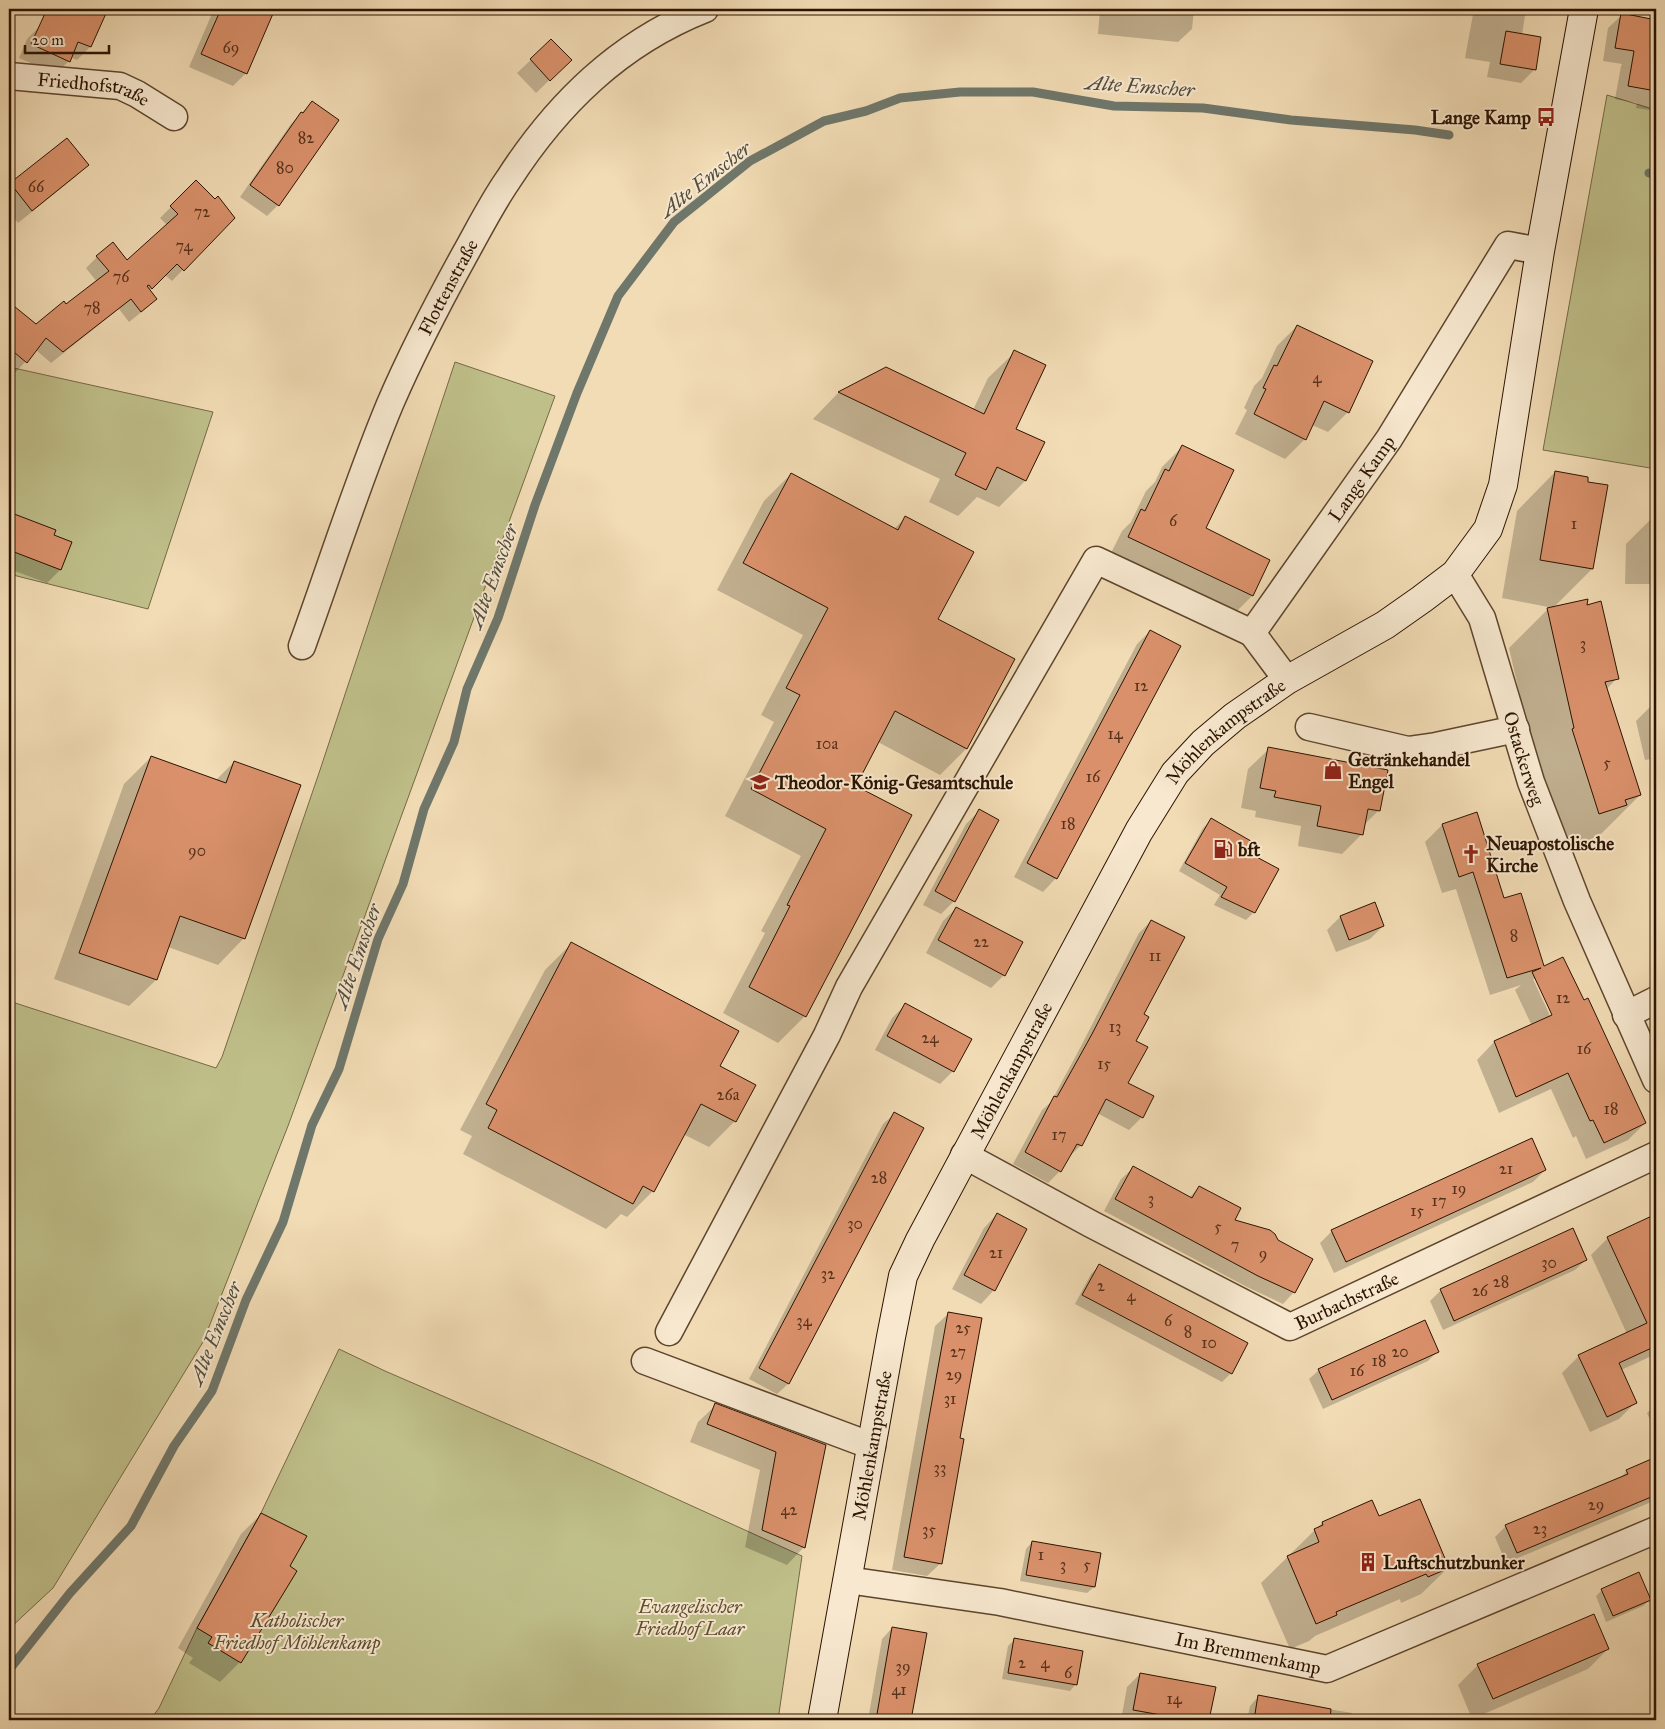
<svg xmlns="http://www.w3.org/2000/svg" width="1665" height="1729" viewBox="0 0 1665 1729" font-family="'IM FELL Great Primer',serif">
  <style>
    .green { fill: #bfbf8a; stroke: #756945 }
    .shadow { fill: #0003; fill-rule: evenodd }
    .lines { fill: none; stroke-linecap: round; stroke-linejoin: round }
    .stream { stroke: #6f776b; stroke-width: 9 }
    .building { fill: #da916b; stroke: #2b1300 }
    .street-casing { stroke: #5d452d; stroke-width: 29 }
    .secondary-casing { stroke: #2b1300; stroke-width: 30 }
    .street { stroke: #f7e8cf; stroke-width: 26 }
    .secondary { stroke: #f7e8cf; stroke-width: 28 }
    .labels { text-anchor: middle; stroke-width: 4; stroke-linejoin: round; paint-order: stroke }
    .number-label { font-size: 16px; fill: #57321b }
    .street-label { font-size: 19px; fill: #2b1300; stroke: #f7e8cf }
    .poi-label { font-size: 19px; font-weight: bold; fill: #2b1300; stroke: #f7e8cf; text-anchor: start }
    .park-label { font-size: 19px; font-style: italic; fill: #5f4f30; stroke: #f7e8cf }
    .water-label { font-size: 20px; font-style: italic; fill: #534d3f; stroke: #f7e8cf }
  </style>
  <rect width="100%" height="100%" fill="#f2dcb5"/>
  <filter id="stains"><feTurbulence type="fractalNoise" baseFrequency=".004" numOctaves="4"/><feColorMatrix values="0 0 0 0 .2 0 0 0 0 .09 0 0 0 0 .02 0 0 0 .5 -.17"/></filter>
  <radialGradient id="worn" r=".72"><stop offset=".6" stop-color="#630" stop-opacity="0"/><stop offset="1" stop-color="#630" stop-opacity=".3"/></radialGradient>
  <path class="green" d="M1607,95L1656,110V469L1543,450Z
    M455,362L555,396L288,1126L203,1342L53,1588L9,1629V1001L216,1068L222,1057L320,770Z
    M9,367L213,412L148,609L9,574Z
    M339,1349L385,1371L602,1465L802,1556L778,1720H150L159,1708L197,1628L261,1513Z"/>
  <path class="shadow" d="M62,9H107L90,47L77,60L70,57L69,61L55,74L19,58L27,39L40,26L52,31Z
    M214,9H274L246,73L233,86L189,67Z
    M1100,9H1194L1192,29L1178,42L1098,34Z
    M1474,9H1526L1522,35L1534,70L1521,83L1487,77L1490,62L1465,58Z
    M1622,15L1656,21V29L1651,56H1656V111L1636,108L1637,103L1615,99L1621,66L1622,64L1603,61L1608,28Z
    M551,41L570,60L536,93L517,73Z
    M312,103L278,205L267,216L240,197L291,124Z
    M67,139L87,165L74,178L18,223L15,219L9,223V187Z
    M196,182L233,218L172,281L165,275L149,291L155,299L144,310L129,322L119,309L51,363L36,350L15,373L9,368V304L36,326L66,306L97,282L86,268L97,257L126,262L167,225L160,218Z
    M1297,326L1348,412L1328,432L1312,425L1305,439L1285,459L1235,434L1247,410L1244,408L1254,386L1262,378L1277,346Z
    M1015,352L1014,429L1025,481L999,507L977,497L958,516L929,502L940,479L813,419L838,393L886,368L973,410L988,378Z
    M1182,447L1204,529L1269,560L1252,596L1232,616L1109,557L1122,531L1131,522L1146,491L1155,482L1162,467Z
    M1555,472L1586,483L1606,486L1592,569L1553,608L1502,598L1517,511Z
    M791,474L894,529L906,517L937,619L966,749L940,775L878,742L855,786L805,1016L778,1043L723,1013L765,933L761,931L801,856L725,816L774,722L761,715L803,635L717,590L764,501Z
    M9,514L54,531L52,536L70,543L60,570L47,583L12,570L9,573Z
    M1652,518H1656V584H1625L1626,544Z
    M1585,606L1617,678L1606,690L1640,795L1601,834L1595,836L1587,844L1561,852L1536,766L1509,648L1548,609Z
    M1150,631L1056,878L1043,892L1014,877L1137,644Z
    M1656,701V758L1645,760L1636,721Z
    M1269,749L1379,810L1363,826L1362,834L1342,854L1298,846L1301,826L1255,817L1256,811L1241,808L1248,769Z
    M151,757L216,780L234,762L244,938L218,965L168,947L156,980L129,1006L54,979L124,784Z
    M979,811L954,901L941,914L923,905L966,824Z
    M1211,820L1249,854L1254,912L1246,920L1214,905L1220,895L1179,871L1203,828Z
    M1442,825L1503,900L1543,968L1645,1123L1628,1140L1586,1159L1576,1136L1573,1138L1551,1089L1499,1113L1477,1060L1494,1042L1532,1026L1515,990L1521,985L1490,995L1456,889L1442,893L1425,842ZM1533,979H1536L1555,1020L1553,1022Z
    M956,908L1004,975L991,988L926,953L943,921Z
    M1340,917L1383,926L1370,939L1336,952L1327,930Z
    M1151,921L1142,1015L1134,1041L1127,1083L1142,1117L1129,1130L1097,1113L1081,1145L1068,1158L1060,1171L1048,1183L1013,1164L1042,1110L1051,1102L1080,1048L1139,933Z
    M571,944L719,1067L735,1121L709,1147L683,1134L653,1191L627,1217L621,1214L606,1229L463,1154L472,1136L460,1130L545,970Z
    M905,1005L953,1071L940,1084L875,1050L892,1018Z
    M894,1114L923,1129L788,1384L777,1394L749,1379L883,1124Z
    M1133,1168L1189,1198L1199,1187L1233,1221L1294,1292L1283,1304L1247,1287L1104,1211L1121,1179Z
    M1545,1170L1533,1182L1334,1273L1320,1243L1332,1231Z
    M997,1214L1026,1229L994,1290L981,1304L952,1289L984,1228Z
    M1656,1216V1354L1621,1370L1636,1402L1619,1419L1590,1432L1562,1373L1579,1356L1627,1334L1591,1255L1608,1238Z
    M1586,1260L1575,1270L1443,1330L1430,1301L1441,1290Z
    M1099,1266L1231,1373L1222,1382L1075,1304L1091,1274Z
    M949,1313L959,1439L941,1563L927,1576L892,1570L935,1326Z
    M1437,1352L1428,1361L1323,1409L1309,1379L1319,1370Z
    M1656,1404V1434L1647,1413Z
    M716,1405L825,1446L804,1547L787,1565L745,1547L760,1470L690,1442L698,1422Z
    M1656,1459V1500L1506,1563L1495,1537L1506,1526L1618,1480L1627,1471Z
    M261,1514L240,1662L220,1682L189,1663L193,1658L178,1648L241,1534Z
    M1378,1518L1448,1568L1421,1594L1401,1603L1400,1599L1315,1636L1309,1641L1290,1649L1261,1583L1322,1523Z
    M1032,1542L1094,1587L1087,1593L1020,1581L1026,1549Z
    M1602,1590L1649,1600L1643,1606L1606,1622L1596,1596Z
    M892,1628L925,1634L910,1720H868L882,1639Z
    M1014,1640L1076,1684L1070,1691L1002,1679L1008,1646Z
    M1608,1649L1588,1669L1472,1719L1458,1685L1478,1665Z
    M1140,1674L1214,1688L1208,1720H1121L1127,1687Z
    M1258,1697L1352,1713L1351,1720H1247L1250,1706Z"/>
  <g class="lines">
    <path class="stream" d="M1649,173L1656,175
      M9,1670L70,1593L131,1526L174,1446L212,1391L246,1300L283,1222L312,1125L339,1069L378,939L403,884L424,809L454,742L467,689L498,618L535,505L577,393L618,296L674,222L750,161L824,121L866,111L900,98L960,92H1033L1114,106L1203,108L1291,120L1415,130L1449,135"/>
  </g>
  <path class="building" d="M47,9H108L91,47L78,42L70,62L31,44Z
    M221,9H275L247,74L201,54Z
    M1621,13L1656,20V91L1628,86L1634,51L1615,48Z
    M1506,31L1541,37L1536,70L1500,64Z
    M551,39L572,60L550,81L530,59Z
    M312,101L339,120L279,206L250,185L301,112L303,113Z
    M67,138L89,165L32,211L10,183Z
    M196,180L215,199L218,196L235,218L184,271L177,264L152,289L149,285L147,286L157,299L141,312L131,299L63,352L46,338L27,363L9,348V302L36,324L64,301L66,304L109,271L96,256L113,242L127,260L178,214L170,206Z
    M1297,325L1373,361L1349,413L1324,401L1306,440L1254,414L1266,389L1263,388L1274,365L1277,366Z
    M1014,350L1046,365L1016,429L1045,442L1026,481L997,467L986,490L955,475L966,453L838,392L886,367L984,414Z
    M1182,445L1234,470L1206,528L1270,560L1253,596L1128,537L1141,509L1145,511L1165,469L1169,471Z
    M1555,471L1588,477V482L1608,485L1593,569L1540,560Z
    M791,473L898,530L905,516L974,552L938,619L1015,659L967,749L895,711L856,786L912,815L806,1017L749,987L790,906L787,905L826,829L751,789L800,695L786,688L828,608L743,563Z
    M9,512L56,530L54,535L72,542L61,570L9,550Z
    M1588,599L1587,605L1601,601L1619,679L1605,682L1641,795L1625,800L1627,805L1599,814L1572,729L1574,728L1547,608Z
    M1150,630L1181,646L1057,879L1027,863Z
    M1268,747L1388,770L1380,811L1368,809L1363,835L1317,826L1321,806L1274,797L1276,791L1260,788Z
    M151,756L226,783L234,761L301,785L245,939L180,916L157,980L79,953Z
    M979,809L999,820L955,902L935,891Z
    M1477,812L1504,898L1521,893L1544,966L1563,957L1584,1000L1588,998L1646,1123L1604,1143L1593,1120L1590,1121L1568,1073L1516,1097L1494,1041L1552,1015L1532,972L1541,968L1507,978L1473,872L1459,877L1442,824Z
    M1211,818L1256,844L1251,854L1279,869L1255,913L1221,897L1227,887L1185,863Z
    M1375,902L1384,926L1349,940L1340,916Z
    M956,907L1023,942L1005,976L938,940Z
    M1151,920L1185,937L1144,1014L1149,1017L1136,1041L1148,1047L1128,1083L1154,1096L1143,1118L1106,1099L1082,1146L1077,1144L1061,1172L1025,1152L1054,1096L1057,1097L1092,1034Z
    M571,942L739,1031L720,1066L756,1085L736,1122L701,1104L654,1192L643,1186L633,1204L488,1128L497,1110L486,1104Z
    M905,1003L972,1039L954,1072L887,1036Z
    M894,1112L924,1128L789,1384L759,1368Z
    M1532,1138L1546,1170L1346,1262L1331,1230Z
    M1133,1166L1192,1198L1199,1186L1241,1208L1235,1220L1270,1230L1275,1234L1278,1240L1313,1259L1295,1293L1258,1276L1115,1199Z
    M997,1213L1027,1229L995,1291L964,1275Z
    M1656,1214V1346L1619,1363L1637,1403L1607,1417L1578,1355L1647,1323L1607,1237Z
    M1573,1228L1587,1260L1454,1321L1440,1289Z
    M1099,1264L1248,1343L1232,1374L1082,1295Z
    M948,1312L982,1318L960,1438L964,1439L942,1564L904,1557Z
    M1425,1320L1439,1352L1332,1400L1318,1369Z
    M715,1403L826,1445L805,1548L762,1530L776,1452L707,1424Z
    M1656,1457V1495L1517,1553L1505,1525L1628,1474L1626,1470Z
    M1420,1499L1449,1568L1428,1577L1426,1574L1336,1612L1337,1615L1316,1624L1287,1556L1319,1542L1314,1529L1323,1525L1322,1522L1372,1500L1379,1516Z
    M261,1513L307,1536L290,1566L297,1571L241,1663L208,1643L212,1637L197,1628Z
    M1032,1541L1101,1553L1095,1587L1026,1575Z
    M1639,1572L1651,1600L1613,1616L1601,1589Z
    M1594,1614L1609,1649L1493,1699L1477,1664Z
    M892,1627L927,1633L911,1720H876Z
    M1014,1638L1083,1651L1077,1685L1008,1673Z
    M1140,1673L1216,1687L1209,1720H1189L1133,1710Z
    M1258,1695L1331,1709L1330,1720H1254Z"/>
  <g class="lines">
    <g class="street-casing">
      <g id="street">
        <path id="s1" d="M9,76L120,86L137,94L174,117"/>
        <path id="s2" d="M1455,574L1482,618L1531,782L1577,901L1656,1080"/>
        <path id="s3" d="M302,646C331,566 357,483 390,404C412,353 438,303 465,254C479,229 492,203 508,180C557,104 619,43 705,9"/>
        <path id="s4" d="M1287,680L1252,633L1389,439L1508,245L1540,251"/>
        <path d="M1309,727L1408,750L1436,746L1516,729"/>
        <path d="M1626,1015L1656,1000"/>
        <path id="s5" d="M964,1155L1091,1224L1290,1327L1656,1155"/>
        <path d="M669,1332L827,1035L849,987L1096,560L1252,633"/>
        <path d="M645,1361L872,1446"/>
        <path id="s6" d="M847,1580L1000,1602L1327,1669L1656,1530"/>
      </g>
    </g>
    <g class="secondary-casing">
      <g id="secondary">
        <path id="s7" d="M822,1720L891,1337L903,1276L920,1240L1139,831L1175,773L1203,743L1235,716L1264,696L1287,680L1385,625L1422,599L1455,574L1488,529L1503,485L1540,251L1584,9"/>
      </g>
    </g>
    <use href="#street" class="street"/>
    <use href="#secondary" class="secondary"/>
  </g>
  <defs>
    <g id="bus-bare" transform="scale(1.5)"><path d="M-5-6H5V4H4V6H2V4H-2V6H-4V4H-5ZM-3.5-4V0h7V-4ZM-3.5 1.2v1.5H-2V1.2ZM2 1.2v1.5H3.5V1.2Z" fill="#8f2418" stroke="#f7e8cf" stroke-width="2.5" paint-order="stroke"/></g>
    <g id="shop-bare" transform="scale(1.5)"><path d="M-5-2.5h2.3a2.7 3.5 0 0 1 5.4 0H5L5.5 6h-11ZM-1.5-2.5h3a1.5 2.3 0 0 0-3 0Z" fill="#8f2418" stroke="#f7e8cf" stroke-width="2.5" paint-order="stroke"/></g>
    <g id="school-bare" transform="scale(1.5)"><path d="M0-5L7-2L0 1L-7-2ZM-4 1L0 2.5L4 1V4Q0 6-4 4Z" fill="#8f2418" stroke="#f7e8cf" stroke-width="2.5" paint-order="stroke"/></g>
    <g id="fuel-bare" transform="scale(1.5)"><path d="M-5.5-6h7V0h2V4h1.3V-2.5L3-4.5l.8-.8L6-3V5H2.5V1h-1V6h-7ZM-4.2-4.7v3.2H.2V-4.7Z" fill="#8f2418" stroke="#f7e8cf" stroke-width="2.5" paint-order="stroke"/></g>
    <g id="church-bare" transform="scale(1.5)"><path d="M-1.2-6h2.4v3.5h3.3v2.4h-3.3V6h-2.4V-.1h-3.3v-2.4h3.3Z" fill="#8f2418" stroke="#f7e8cf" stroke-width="2.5" paint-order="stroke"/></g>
    <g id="building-bare" transform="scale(1.5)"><path d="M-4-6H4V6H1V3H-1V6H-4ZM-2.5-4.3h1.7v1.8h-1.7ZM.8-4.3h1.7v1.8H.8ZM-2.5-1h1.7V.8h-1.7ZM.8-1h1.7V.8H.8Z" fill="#8f2418" stroke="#f7e8cf" stroke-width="2.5" paint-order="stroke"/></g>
  </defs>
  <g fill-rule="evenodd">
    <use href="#bus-bare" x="1546" y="117"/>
    <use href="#shop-bare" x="1333" y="770"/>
    <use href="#school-bare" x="760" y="782"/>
    <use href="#fuel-bare" x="1223" y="849"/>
    <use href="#church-bare" x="1471" y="854"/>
    <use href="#building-bare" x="1368" y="1562"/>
  </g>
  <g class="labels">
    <g class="number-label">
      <text x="231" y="53">69</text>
      <text x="306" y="143">82</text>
      <text x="285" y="173">80</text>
      <text x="36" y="192">66</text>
      <text x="202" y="217">72</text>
      <text x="184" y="251">74</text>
      <text x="121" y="282">76</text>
      <text x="92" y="313">78</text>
      <text x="1317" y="383">4</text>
      <text x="1173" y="526">6</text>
      <text x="1574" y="529">1</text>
      <text x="1583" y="649">3</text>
      <text x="1141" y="691">12</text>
      <text x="1115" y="739">14</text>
      <text x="827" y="749">10a</text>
      <text x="1607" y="768">5</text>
      <text x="1093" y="782">16</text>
      <text x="1068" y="829">18</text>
      <text x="197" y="856">90</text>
      <text x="1514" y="941">8</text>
      <text x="981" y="947">22</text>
      <text x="1155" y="961">11</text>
      <text x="1563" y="1003">12</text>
      <text x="1115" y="1032">13</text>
      <text x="930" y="1043">24</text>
      <text x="1584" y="1054">16</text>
      <text x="1104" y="1069">15</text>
      <text x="728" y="1100">26a</text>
      <text x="1611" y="1114">18</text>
      <text x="1059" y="1140">17</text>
      <text x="1506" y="1174">21</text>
      <text x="879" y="1183">28</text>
      <text x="1459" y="1194">19</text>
      <text x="1151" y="1204">3</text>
      <text x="1439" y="1206">17</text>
      <text x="1417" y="1216">15</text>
      <text x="855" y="1229">30</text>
      <text x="1218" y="1232">5</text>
      <text x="1235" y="1250">7</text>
      <text x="996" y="1258">21</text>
      <text x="1263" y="1259">9</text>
      <text x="1549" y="1268">30</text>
      <text x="828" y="1279">32</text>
      <text x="1501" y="1287">28</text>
      <text x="1101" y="1291">2</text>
      <text x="1480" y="1296">26</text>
      <text x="1131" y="1301">4</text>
      <text x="804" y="1326">34</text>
      <text x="1168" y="1326">6</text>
      <text x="963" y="1333">25</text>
      <text x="1188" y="1337">8</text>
      <text x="1209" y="1348">10</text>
      <text x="958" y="1357">27</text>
      <text x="1400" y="1357">20</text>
      <text x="1379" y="1366">18</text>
      <text x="1357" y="1376">16</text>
      <text x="954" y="1380">29</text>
      <text x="950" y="1404">31</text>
      <text x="940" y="1473">33</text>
      <text x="1596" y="1510">29</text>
      <text x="789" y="1515">42</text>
      <text x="1540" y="1534">23</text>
      <text x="929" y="1535">35</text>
      <text x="1041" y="1560">1</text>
      <text x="1063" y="1570">3</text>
      <text x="1087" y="1570">5</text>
      <text x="1022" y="1668">2</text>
      <text x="1045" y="1668">4</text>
      <text x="903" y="1672">39</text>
      <text x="1068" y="1678">6</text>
      <text x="899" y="1695">41</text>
      <text x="1174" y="1704">14</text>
    </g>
    <g class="street-label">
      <text dy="7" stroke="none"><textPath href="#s1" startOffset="86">Friedhofstraße</textPath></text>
      <text dy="7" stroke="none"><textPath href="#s3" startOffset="388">Flottenstraße</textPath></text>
      <text dy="7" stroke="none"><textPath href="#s4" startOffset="248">Lange Kamp</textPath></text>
      <text dy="7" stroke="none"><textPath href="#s7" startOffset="1089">Möhlenkampstraße</textPath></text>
      <text dy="7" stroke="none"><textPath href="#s2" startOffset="198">Ostackerweg</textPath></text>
      <text dy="7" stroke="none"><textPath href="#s7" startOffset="684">Möhlenkampstraße</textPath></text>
      <text dy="7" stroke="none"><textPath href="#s5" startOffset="431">Burbachstraße</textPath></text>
      <text dy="7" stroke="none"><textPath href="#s7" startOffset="279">Möhlenkampstraße</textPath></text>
      <text dy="7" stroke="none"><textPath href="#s6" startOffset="408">Im Bremmenkamp</textPath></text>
    </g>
    <g class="poi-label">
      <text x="1531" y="124" text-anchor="end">Lange Kamp</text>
      <text x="1348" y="766">Getränkehandel<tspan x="1348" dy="22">Engel</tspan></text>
      <text x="775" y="789">Theodor-König-Gesamtschule</text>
      <text x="1486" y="850">Neuapostolische<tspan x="1486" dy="22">Kirche</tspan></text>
      <text x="1238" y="856">bft</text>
      <text x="1383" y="1569">Luftschutzbunker</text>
    </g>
    <g class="park-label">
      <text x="690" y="1613">Evangelischer<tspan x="690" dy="22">Friedhof Laar</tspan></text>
      <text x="297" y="1627">Katholischer<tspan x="297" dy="22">Friedhof Möhlenkamp</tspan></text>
    </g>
    <g class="water-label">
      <text transform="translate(1140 86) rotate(4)" y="7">Alte Emscher</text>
      <text transform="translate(705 179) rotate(-38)" y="7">Alte Emscher</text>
      <text transform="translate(493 576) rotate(-70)" y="7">Alte Emscher</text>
      <text transform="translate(357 956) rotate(-71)" y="7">Alte Emscher</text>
      <text transform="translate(215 1333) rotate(-68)" y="7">Alte Emscher</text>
    </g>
  </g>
  <rect width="1665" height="1729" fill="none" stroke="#f2dcb5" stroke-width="30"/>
  <rect x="10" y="10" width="1645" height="1709" fill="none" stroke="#2b1300" stroke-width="2.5"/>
  <rect x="15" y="15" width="1635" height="1699" fill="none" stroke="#2b1300"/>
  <path d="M25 45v8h84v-8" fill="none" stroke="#2b1300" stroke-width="2.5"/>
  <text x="32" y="45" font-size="15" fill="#2b1300" stroke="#f7e8cf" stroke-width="4" paint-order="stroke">20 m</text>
  <rect width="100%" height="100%" filter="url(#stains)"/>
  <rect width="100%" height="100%" fill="url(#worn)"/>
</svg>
